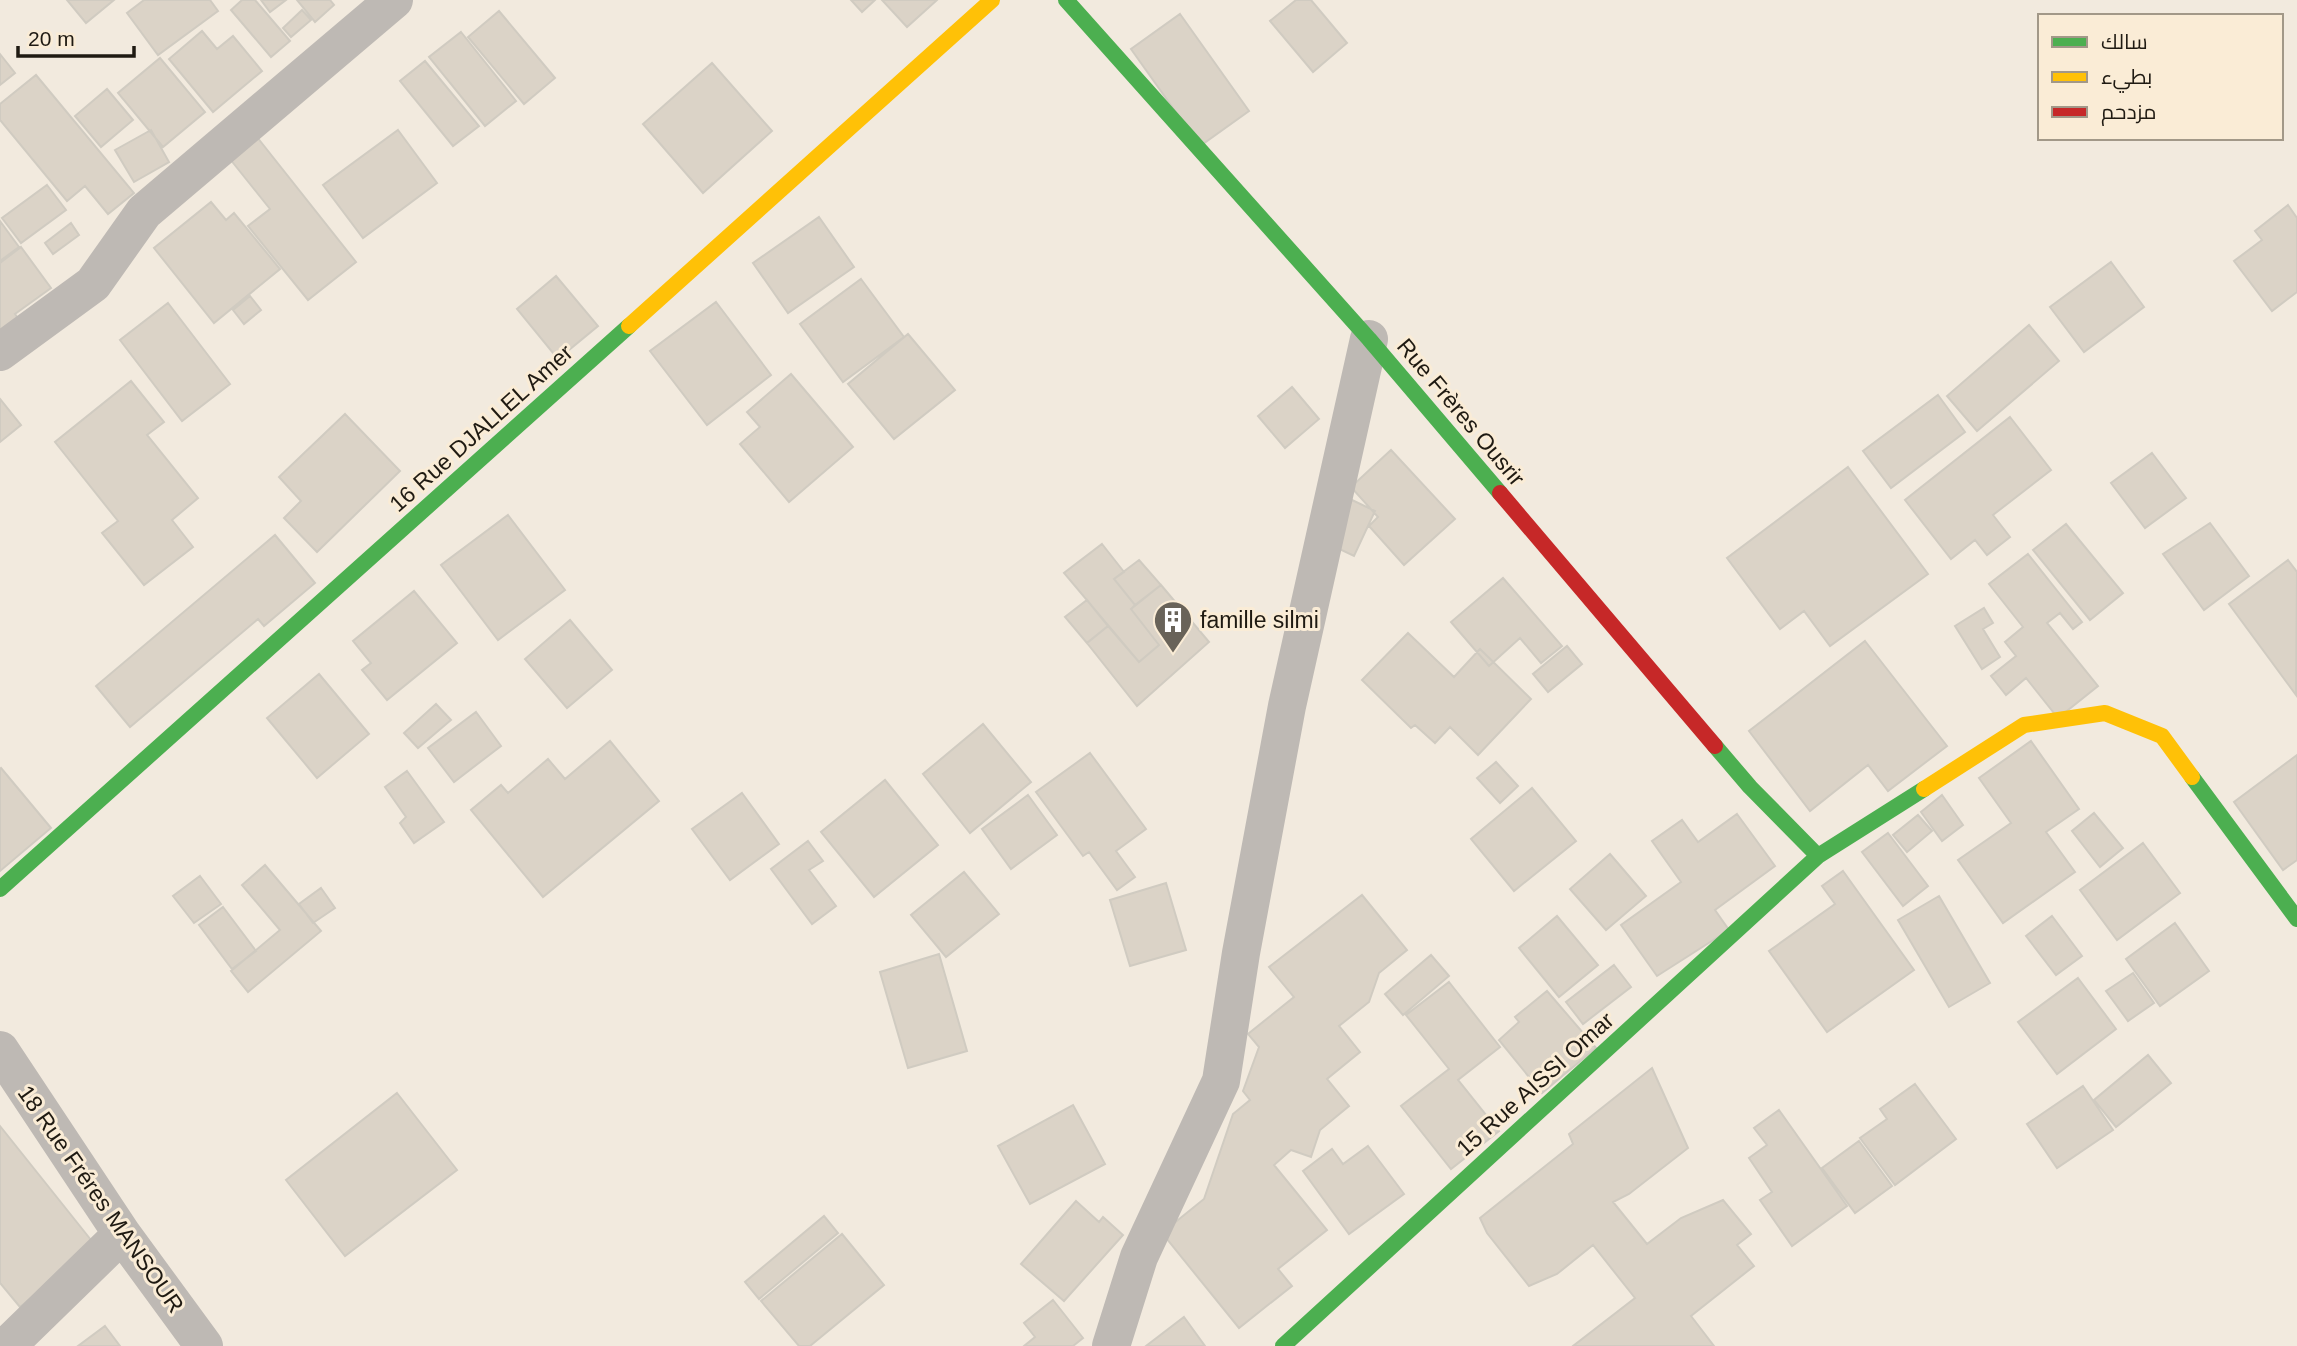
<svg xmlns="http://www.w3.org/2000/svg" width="2297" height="1346" viewBox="0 0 2297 1346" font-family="Arial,Cairo,sans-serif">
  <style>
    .building { fill: #dbd3c7; stroke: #d0cbc1; stroke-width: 2 }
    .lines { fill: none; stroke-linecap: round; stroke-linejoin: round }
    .street { stroke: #beb9b4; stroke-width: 38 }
    .fast { stroke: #4caf50; stroke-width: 16 }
    .slow { stroke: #ffc107; stroke-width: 16 }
    .jam { stroke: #c62828; stroke-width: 16 }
    .labels { text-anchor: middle; stroke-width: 6; stroke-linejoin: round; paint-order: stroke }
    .street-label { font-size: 23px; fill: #1f1a12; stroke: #faecd6 }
    .poi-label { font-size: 23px; fill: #1f1a12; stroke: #faecd6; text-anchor: start }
  </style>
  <rect width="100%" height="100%" fill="#f2eade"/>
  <path class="building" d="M67,0H114L86,23Z
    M144,0H210L218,11L158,55L127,13Z
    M242,0H255L290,41L271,57L231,10Z
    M261,0H286L270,12Z
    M297,0H330L334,5L315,22Z
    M851,0H875L862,12Z
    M882,0H937L907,27Z
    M1296,0H1311L1347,43L1313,72L1270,21Z
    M302,10L311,20L291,37L283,28Z
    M499,11L555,78L524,104L468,37Z
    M1180,14L1249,111L1200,146L1131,49Z
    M202,31L217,49L233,36L262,71L213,112L169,59Z
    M461,32L516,101L485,126L429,57Z
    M0,54L15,73L0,85Z
    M160,58L205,112L163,147L118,93Z
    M425,61L479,126L453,146L400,81Z
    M712,63L772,131L703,193L643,124Z
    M36,75L134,193L108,214L85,186L67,201L0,120V104Z
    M107,89L133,120L101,147L75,116Z
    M151,130L169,162L134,182L115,150Z
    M398,130L437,183L363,238L323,185Z
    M253,132L356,262L308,300L248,226L270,209L226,154Z
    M47,185L66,210L21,243L2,218Z
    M211,202L226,220L234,213L280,269L214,323L154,248Z
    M2288,205L2297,218V292L2272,311L2234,261L2262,240L2255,231Z
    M819,217L854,267L788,313L753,263Z
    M0,221L19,247L0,261Z
    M71,223L79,235L53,254L45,243Z
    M21,247L51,288L15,314L25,328L0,336V263Z
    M2111,262L2144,307L2084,352L2050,307Z
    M556,276L598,326L558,359L517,309Z
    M861,279L904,337L843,382L800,324Z
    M250,296L261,310L244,324L233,310Z
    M716,302L771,375L707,425L650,351Z
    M168,303L230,384L182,421L120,340Z
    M2029,325L2059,361L1977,431L1947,396Z
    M908,334L955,390L894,439L848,384Z
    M791,374L853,447L789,502L740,444L760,427L747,412Z
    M131,381L164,422L147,435L198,498L172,520L193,547L144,585L102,533L118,521L55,442Z
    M1292,387L1319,419L1285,448L1258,416Z
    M1938,395L1965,432L1891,488L1863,451Z
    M0,399L21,425L0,442Z
    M345,414L400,471L317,552L284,518L301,501L279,477Z
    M2010,417L2051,470L1993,515L2010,537L1987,555L1975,540L1951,559L1905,500Z
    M1391,450L1455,519L1404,565L1369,526L1378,517L1351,487Z
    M2152,453L2186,498L2145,528L2111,483Z
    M1848,467L1928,574L1830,646L1804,611L1780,629L1727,558Z
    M1352,500L1375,511L1354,556L1331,545Z
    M508,515L565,590L498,640L441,565Z
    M2210,523L2249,576L2204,610L2163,554Z
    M2066,524L2123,593L2090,620L2033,550Z
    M275,535L315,583L264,626L258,619L130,727L96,686Z
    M1102,544L1124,572L1114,579L1135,605L1131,609L1159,645L1139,662L1064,573Z
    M2028,554L2082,622L2073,629L2060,613L2047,623L2098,686L2058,718L2026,678L2006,695L1991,676L2016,656L2005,642L2023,627L1989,584Z
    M1139,560L1161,585L1135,605L1114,579Z
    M2288,560L2297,572L2296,695L2229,604Z
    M1503,578L1562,646L1541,663L1520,638L1489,666L1451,622Z
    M1161,585L1209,642L1137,706L1087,643L1108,626L1139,662L1159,645L1131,609Z
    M414,591L457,643L387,700L362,670L371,663L353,641Z
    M1087,600L1108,626L1087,643L1065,617Z
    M1984,608L1993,623L1983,629L2000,657L1982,669L1955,626Z
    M570,620L612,670L567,708L525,659Z
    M1408,633L1454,677L1480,649L1531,699L1478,755L1450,727L1435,743L1415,725L1411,728L1362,680Z
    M1865,641L1947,746L1888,791L1868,765L1810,811L1749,731Z
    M1567,646L1582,664L1548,692L1533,674Z
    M319,674L369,734L317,778L267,718Z
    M436,704L451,720L418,748L404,733Z
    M476,712L501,746L454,782L428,748Z
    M983,724L1031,782L970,833L923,774Z
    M610,741L659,801L543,897L471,810L501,785L508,793L548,759L565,779Z
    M2031,741L2079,809L2046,832L2075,872L2003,923L1958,860L2011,823L1979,778Z
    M1090,753L1146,829L1116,851L1135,877L1117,890L1089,852L1083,856L1036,792Z
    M2297,755V860L2283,870L2234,802Z
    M1496,762L1518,786L1500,803L1477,778Z
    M1,768L51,828L0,871V769Z
    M407,771L444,822L414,843L400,823L406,817L385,787Z
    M885,780L938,845L874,897L821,832Z
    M1532,788L1576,841L1514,891L1471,839Z
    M742,793L779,844L730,880L692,829Z
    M1028,795L1057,835L1011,869L982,829Z
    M1942,795L1963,825L1942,841L1921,812Z
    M2094,813L2123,848L2100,867L2072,831Z
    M1737,814L1775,866L1715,910L1729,930L1657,976L1621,925L1681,882L1652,841L1682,820L1698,842Z
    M1918,815L1932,831L1907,852L1893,835Z
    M1888,833L1928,886L1903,906L1862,852Z
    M808,841L823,861L809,870L836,906L812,924L771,869Z
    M2143,843L2180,893L2117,940L2080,890Z
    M1610,854L1646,896L1606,930L1570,889Z
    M265,865L321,931L248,992L231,971L280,930L242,885Z
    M1843,871L1914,970L1827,1032L1769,951L1835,904L1822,886Z
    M964,872L999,914L946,957L911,915Z
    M200,876L221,904L194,923L173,896Z
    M1166,883L1186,950L1130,966L1110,900Z
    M321,888L335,908L313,923L299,904Z
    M1362,895L1407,950L1379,973L1369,1002L1339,1026L1360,1052L1327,1079L1349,1106L1320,1130L1311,1157L1291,1150L1274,1165L1327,1230L1278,1269L1292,1286L1239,1328L1162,1233L1204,1199L1233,1114L1250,1100L1243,1091L1259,1047L1248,1034L1294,997L1269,967Z
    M1939,896L1990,983L1949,1007L1898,920Z
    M223,907L256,951L232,969L199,925Z
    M1557,916L1598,965L1559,997L1519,948Z
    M2052,916L2082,956L2056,975L2026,936Z
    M2175,923L2209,971L2160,1006L2126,959Z
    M939,954L967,1051L908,1068L880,972Z
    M1431,955L1449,976L1403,1015L1385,994Z
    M1614,965L1631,987L1583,1024L1566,1002Z
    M2133,973L2154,1003L2128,1021L2106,991Z
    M2078,978L2116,1029L2057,1074L2018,1022Z
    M1449,982L1500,1047L1458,1080L1499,1131L1451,1169L1401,1106L1449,1069L1406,1015Z
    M1547,991L1596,1048L1542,1093L1499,1040L1519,1022L1515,1017Z
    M2148,1055L2171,1083L2116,1127L2094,1100Z
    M1652,1068L1688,1148L1629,1194L1613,1202L1647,1244L1681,1218L1723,1200L1751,1234L1737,1245L1754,1266L1691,1316L1714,1346H1573L1635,1298L1593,1245L1557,1274L1529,1286L1487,1233L1480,1218L1573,1144L1569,1134Z
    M1915,1084L1956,1139L1895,1185L1860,1138L1887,1119L1880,1109Z
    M2083,1086L2113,1130L2057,1168L2027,1124Z
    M397,1093L457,1170L345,1256L286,1180Z
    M1073,1105L1105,1164L1030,1204L998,1146Z
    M1779,1110L1847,1206L1792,1246L1760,1200L1772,1192L1749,1158L1767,1145L1754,1128Z
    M0,1126L95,1245L20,1307L0,1283Z
    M1859,1141L1892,1186L1855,1213L1822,1168Z
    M1368,1146L1404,1194L1349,1234L1303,1171L1332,1149L1343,1164Z
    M1076,1201L1099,1222L1103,1217L1123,1235L1064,1301L1021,1264Z
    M824,1216L838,1233L759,1299L745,1282Z
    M842,1234L884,1285L810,1346H799L761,1301Z
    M1053,1300L1083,1338L1073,1346H1024L1035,1337L1024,1323Z
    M1184,1317L1205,1346H1146Z
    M105,1326L120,1346H78Z"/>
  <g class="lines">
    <path class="street" d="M0,352L93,284L144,212L394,0
      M0,1050L122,1234L204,1346
      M7,1346L122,1234
      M1111,1346L1139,1257L1221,1081L1241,953L1287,706L1369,339"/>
    <path class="fast" d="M1066,0L1369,339L1500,493
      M1715,746L1750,787L1818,856
      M2192,777L2297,919
      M0,889L629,326
      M1283,1346L1818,856L1924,789"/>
    <path class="slow" d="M629,326L992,0
      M1924,789L2024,725L2105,713L2162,736L2192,777"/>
    <path class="jam" d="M1500,493L1715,746"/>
  </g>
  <defs>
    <g id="building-pin" transform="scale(2.0125)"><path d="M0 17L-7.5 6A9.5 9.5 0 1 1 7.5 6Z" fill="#696359" stroke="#faecd6"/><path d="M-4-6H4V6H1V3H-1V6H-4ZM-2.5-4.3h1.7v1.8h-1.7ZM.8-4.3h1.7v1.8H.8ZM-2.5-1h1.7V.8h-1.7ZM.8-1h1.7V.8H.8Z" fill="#fff"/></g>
  </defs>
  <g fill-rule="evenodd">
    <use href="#building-pin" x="1173" y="620"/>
  </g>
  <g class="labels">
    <g class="street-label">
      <text transform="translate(1461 412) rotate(50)" y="8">Rue Frères Ousrir</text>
      <text transform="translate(481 428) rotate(-42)" y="8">16 Rue DJALLEL Amer</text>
      <text transform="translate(1535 1084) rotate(-42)" y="8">15 Rue AISSI Omar</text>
      <text transform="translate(101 1199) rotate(55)" y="8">18 Rue Fréres MANSOUR</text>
    </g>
    <g class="poi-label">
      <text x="1200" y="628">famille silmi</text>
    </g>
  </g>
  <rect x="2038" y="14" width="245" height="126" fill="#faecd6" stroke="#a29888" stroke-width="2"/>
  <rect x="2052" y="37" width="35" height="10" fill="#4caf50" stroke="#a29888" stroke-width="2"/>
  <text x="2101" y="49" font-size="21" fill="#1f1a12">سالك</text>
  <rect x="2052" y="72" width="35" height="10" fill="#ffc107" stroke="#a29888" stroke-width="2"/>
  <text x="2101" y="84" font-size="21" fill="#1f1a12">بطيء</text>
  <rect x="2052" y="107" width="35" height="10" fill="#c62828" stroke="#a29888" stroke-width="2"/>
  <text x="2101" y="119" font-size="21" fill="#1f1a12">مزدحم</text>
  <path d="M18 46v10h116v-10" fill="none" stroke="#1f1a12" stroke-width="3.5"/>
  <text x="28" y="46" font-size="21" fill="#1f1a12" stroke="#faecd6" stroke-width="5" paint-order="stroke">20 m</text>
</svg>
